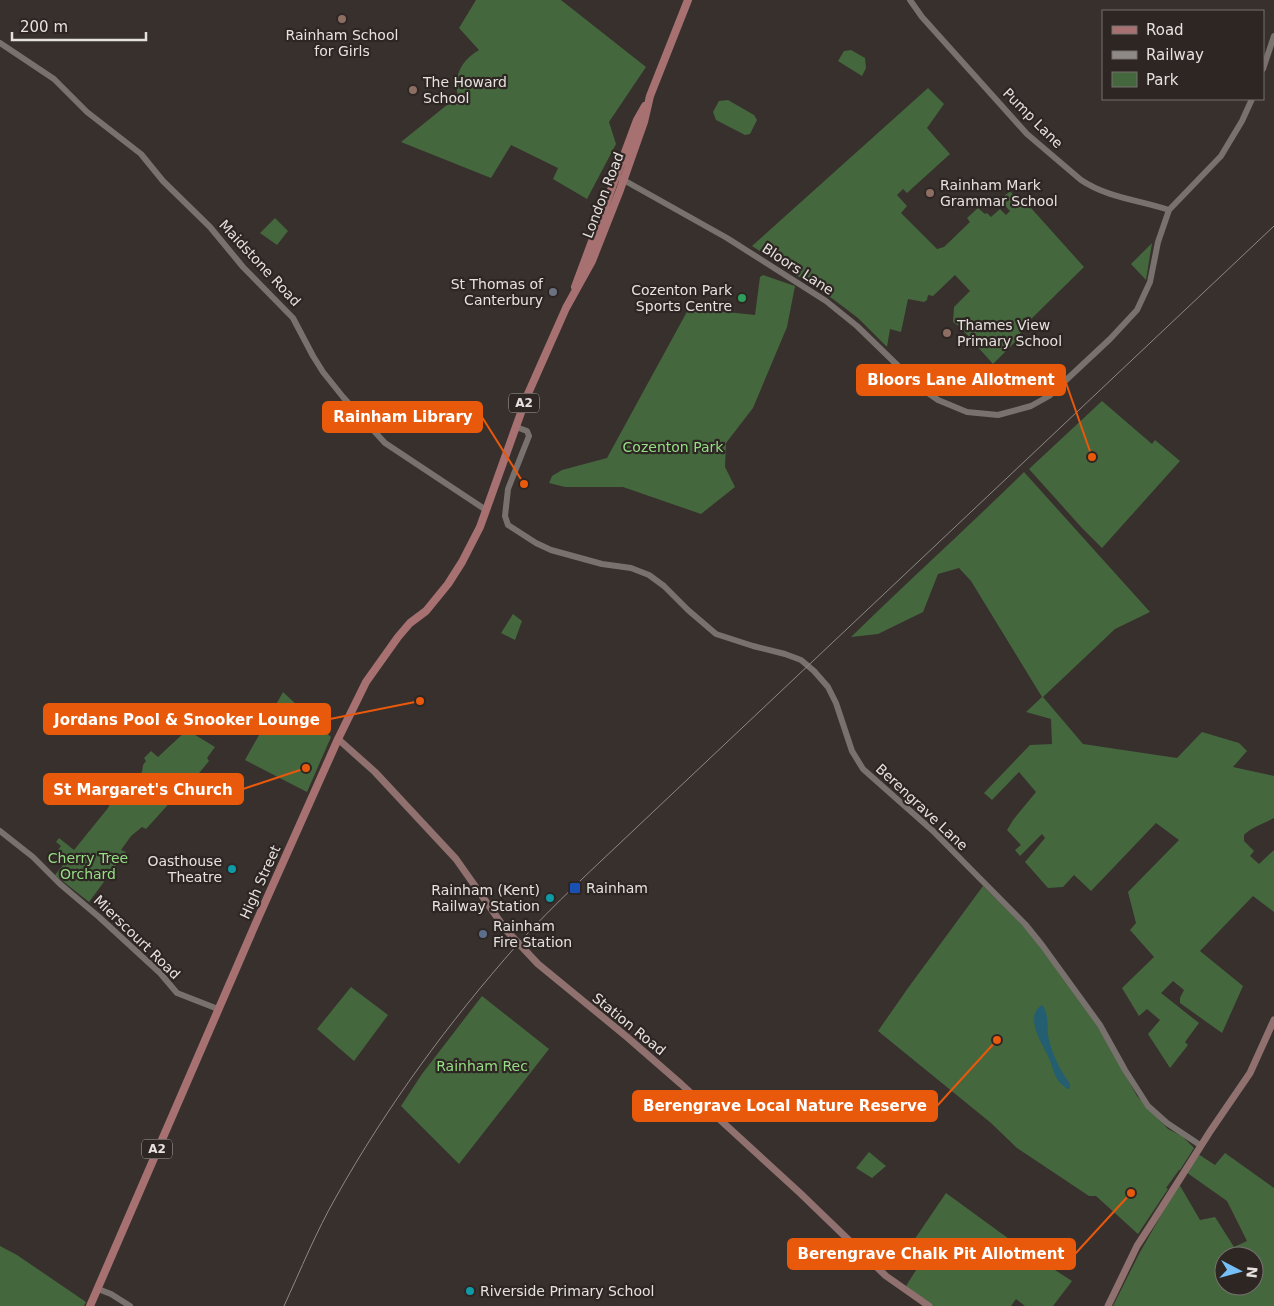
<svg xmlns="http://www.w3.org/2000/svg" width="1274" height="1306" viewBox="0 0 1274 1306" font-family="'DejaVu Sans',sans-serif">
  <style>
    .green { fill: #45673e; fill-rule: evenodd }
    .water { fill: #245e71 }
    .lines { fill: none; stroke-linecap: round; stroke-linejoin: round }
    .tertiary { stroke: #79716d; stroke-width: 6 }
    .secondary { stroke: #90716f; stroke-width: 7 }
    .primary { stroke: #a77071; stroke-width: 8 }
    .rail { stroke: #8e8886; stroke-width: 1 }
    .education-dot { fill: #8d6e63; stroke: #2d2623; stroke-width: 2 }
    .worship-dot { fill: #6b7280; stroke: #2d2623; stroke-width: 2 }
    .leisure-dot { fill: #2e9e5b; stroke: #2d2623; stroke-width: 2 }
    .culture-dot { fill: #0f9aa8; stroke: #2d2623; stroke-width: 2 }
    .transit-dot { fill: #1a4fb4; stroke: #2d2623; stroke-width: 2 }
    .service-dot { fill: #5c6f8a; stroke: #2d2623; stroke-width: 2 }
    .labels { text-anchor: middle; stroke-width: 4.5; stroke-linejoin: round; paint-order: stroke }
    .shield { fill: #2d2623; stroke: #aea9a7; stroke-width: 1 }
    .shield-label { font-size: 12px; font-weight: bold; fill: #e6e1df }
    .poi-label { font-size: 14px; fill: #e6e1df; stroke: #2d2623; text-anchor: start }
    .street-label { font-size: 14px; fill: #e6e1df; stroke: #2d2623 }
    .park-label { font-size: 14px; fill: #95de85; stroke: #2d2623 }
    .leader { fill: none; stroke: #e8590c; stroke-width: 2 }
    .callout-dot { fill: #e8590c; stroke: #2d2623; stroke-width: 2 }
    .callout { fill: #e8590c; stroke: #e8590c; stroke-width: 2 }
    .callout-label { font-size: 15px; text-anchor: middle; font-weight: bold; fill: #fff }
  </style>
  <rect width="100%" height="100%" fill="#37302d"/>
  <path class="green" d="M476,0H561L646,67L609,122L616,144L587,199L553,179L558,168L511,145L491,178L401,142L458,96C453,75 462,60 479,50L459,28Z
    M851,50L865,58L866,68L862,76L838,61L844,51Z
    M928,88L944,104L927,128L950,154L907,193L903,189L897,195L907,206L901,213L937,249L944,247L970,222L967,218L978,208L985,214L987,213L991,217L1000,209L1006,215L1010,211L1000,200L1010,191L1021,205L1031,208L1084,267L1026,324L1015,342L993,364L960,327L953,322L954,307L970,291L955,275L933,296L928,295L927,300L924,302L908,299L901,332L890,329L887,347L858,318L833,299L752,246Z
    M728,100L754,115L757,120L750,134L745,135L716,120L713,112L719,101Z
    M275,218L288,231L277,245L260,233Z
    M1152,243L1146,280L1131,264Z
    M763,275L795,286L787,327L753,408L726,443L725,467L735,487L701,514L623,487H565L549,483L552,476L562,470L607,458L689,308L755,315L760,277Z
    M1102,401L1152,444L1155,440L1180,461L1102,548L1082,528L1029,469Z
    M1024,472L1150,612L1115,629L1043,697L1083,744L1177,758L1202,732L1239,743L1247,751L1233,767L1274,776V818C1263,824 1252,827 1244,835V841L1254,851L1250,856L1259,864L1274,850V912L1253,896L1200,951L1243,986L1222,1033L1180,1003V998L1184,990L1173,981L1161,993L1199,1023L1185,1042L1188,1045L1170,1068L1148,1034L1160,1020L1147,1009L1139,1016L1122,988L1154,957L1130,930L1136,923L1128,892L1179,840L1156,823L1091,891L1074,875L1063,887L1048,888L1025,862L1045,838L1042,834L1020,856L1015,850L1021,845L1007,830L1013,820L1036,792L1019,772L992,800L984,793L1030,745L1052,744L1051,719L1026,712L1042,697L971,581L959,568L938,574L923,612L878,634L851,637C908,581 967,528 1024,472Z
    M513,614L522,621L515,640L501,633Z
    M283,692L331,737L307,792L245,760Z
    M187,730L215,747L207,758L209,761L195,778L210,795L202,802L185,787L181,791L180,802L177,801L175,797L146,829L142,827L131,836L121,850L126,852L89,902L55,875L68,859L58,850L61,846L56,842L59,838L74,850L108,808L111,802L104,789V784L109,785L114,789L117,783L121,791H123L142,772L143,765L146,761L144,758L151,751L158,757Z
    M983,886L1031,934L1088,1010L1111,1049L1137,1096L1168,1129L1182,1136L1194,1148L1180,1170H1179L1166,1188L1168,1189L1138,1234L1096,1196H1089L1017,1148L991,1123L878,1031L908,988Z
    M351,987L388,1015L354,1061L317,1029Z
    M482,996L549,1049L459,1164L401,1106L422,1074Z
    M869,1152L886,1166L872,1178L856,1168Z
    M1225,1153L1274,1188V1306H1113L1140,1252L1179,1184L1200,1220L1215,1217L1234,1247L1247,1241L1227,1201L1186,1172L1198,1154L1215,1165ZM1224,1256H1254V1286H1224Z
    M946,1193L1024,1250L1072,1281L1053,1306H1025L1016,1299L1011,1306H931L906,1286L925,1256L910,1246Z
    M0,1246L17,1255L86,1302L84,1306H0Z"/>
  <path class="water" d="M1042,1005C1050,1014 1046,1029 1049,1040C1053,1056 1060,1070 1070,1084V1089H1068C1052,1079 1055,1070 1048,1056C1041,1042 1024,1016 1042,1005Z"/>
  <g class="lines">
    <path class="tertiary" d="M910,0L922,17L1027,134L1081,180C1108,198 1139,200 1169,210
      M0,43L54,79L87,112L141,154L163,181L210,227L243,267L293,318L313,356L323,372L343,397L385,443L486,510
      M1263,69L1274,36
      M620,178L727,238L826,301L857,326L921,388L938,400L967,412L998,415L1031,406L1049,396L1110,339L1137,310L1150,282L1158,242L1169,210L1221,156L1242,121L1252,99
      M516,427L527,431L529,436L508,489L505,516L508,525L536,543L551,550L602,564L631,568L649,575L664,586L688,610L716,634L753,646L785,654L801,660L814,671L828,687L836,703L852,751L863,769L933,831L1025,924L1042,945L1100,1025L1125,1070L1148,1106L1167,1123L1200,1145
      M0,831L33,857L60,884L99,917L160,973L177,993L218,1009
      M98,1289L111,1294L130,1306"/>
    <path class="secondary" d="M338,739L375,772L456,859L506,930L538,964L627,1037L681,1084L800,1193L886,1276L929,1306
      M1108,1306L1137,1246L1150,1226L1209,1133L1250,1073L1274,1020"/>
    <path class="primary" d="M575,287L637,120L645,106
      M90,1306L255,925L338,739L366,682L398,637L410,623L426,611L448,584L462,562L480,527L527,396L566,308L592,261L620,190L644,122L650,96L688,0"/>
    <path class="rail" d="M284,1306C301,1269 316,1232 336,1197C387,1106 449,1022 517,945C554,904 596,866 636,828L1274,226"/>
  </g>
  <g class="education-dot">
    <circle cx="342" cy="19" r="5"/>
    <circle cx="413" cy="90" r="5"/>
    <circle cx="930" cy="193" r="5"/>
    <circle cx="947" cy="333" r="5"/>
  </g>
  <circle class="worship-dot" cx="553" cy="292" r="5"/>
  <circle class="leisure-dot" cx="742" cy="298" r="5"/>
  <g class="culture-dot">
    <circle cx="232" cy="869" r="5"/>
    <circle cx="550" cy="898" r="5"/>
    <circle cx="470" cy="1291" r="5"/>
  </g>
  <rect class="transit-dot" x="569" y="882" width="12" height="12" rx="2.5"/>
  <circle class="service-dot" cx="483" cy="934" r="5"/>
  <g class="labels">
    <g class="shield">
      <rect x="509" y="393.5" width="30" height="19" rx="4"/>
      <rect x="142" y="1139.5" width="30" height="19" rx="4"/>
    </g>
    <g class="shield-label">
      <text x="524" y="407">A2</text>
      <text x="157" y="1153">A2</text>
    </g>
    <g class="poi-label">
      <text x="342" y="40" text-anchor="middle">Rainham School<tspan x="342" dy="16">for Girls</tspan></text>
      <text x="423" y="87">The Howard<tspan x="423" dy="16">School</tspan></text>
      <text x="940" y="190">Rainham Mark<tspan x="940" dy="16">Grammar School</tspan></text>
      <text x="543" y="289" text-anchor="end">St Thomas of<tspan x="543" dy="16">Canterbury</tspan></text>
      <text x="732" y="295" text-anchor="end">Cozenton Park<tspan x="732" dy="16">Sports Centre</tspan></text>
      <text x="957" y="330">Thames View<tspan x="957" dy="16">Primary School</tspan></text>
      <text x="222" y="866" text-anchor="end">Oasthouse<tspan x="222" dy="16">Theatre</tspan></text>
      <text x="586" y="893">Rainham</text>
      <text x="540" y="895" text-anchor="end">Rainham (Kent)<tspan x="540" dy="16">Railway Station</tspan></text>
      <text x="493" y="931">Rainham<tspan x="493" dy="16">Fire Station</tspan></text>
      <text x="480" y="1296">Riverside Primary School</text>
    </g>
    <g class="street-label">
      <text transform="translate(1033 118) rotate(45)" y="5">Pump Lane</text>
      <text transform="translate(603 195) rotate(-69)" y="5">London Road</text>
      <text transform="translate(260 263) rotate(47)" y="5">Maidstone Road</text>
      <text transform="translate(798 269) rotate(33)" y="5">Bloors Lane</text>
      <text transform="translate(922 807) rotate(43)" y="5">Berengrave Lane</text>
      <text transform="translate(260 882) rotate(-66)" y="5">High Street</text>
      <text transform="translate(137 937) rotate(44)" y="5">Mierscourt Road</text>
      <text transform="translate(629 1024) rotate(39)" y="5">Station Road</text>
    </g>
    <g class="park-label">
      <text x="673" y="452">Cozenton Park</text>
      <text x="88" y="863">Cherry Tree<tspan x="88" dy="16">Orchard</tspan></text>
      <text x="482" y="1071">Rainham Rec</text>
    </g>
  </g>
  <path class="leader" d="M1092 457L1065 380M524 484L482 417M420 701L330 719M306 768L243 789M997 1040L937 1106M1131 1193L1075 1254"/>
  <g class="callout-dot">
    <circle cx="1092" cy="457" r="5"/>
    <circle cx="524" cy="484" r="5"/>
    <circle cx="420" cy="701" r="5"/>
    <circle cx="306" cy="768" r="5"/>
    <circle cx="997" cy="1040" r="5"/>
    <circle cx="1131" cy="1193" r="5"/>
  </g>
  <g class="callout">
    <rect x="857" y="365" width="208" height="30" rx="5"/>
    <rect x="323" y="402" width="159" height="30" rx="5"/>
    <rect x="44" y="704" width="286" height="30" rx="5"/>
    <rect x="44" y="774" width="199" height="30" rx="5"/>
    <rect x="633" y="1091" width="304" height="30" rx="5"/>
    <rect x="788" y="1239" width="287" height="30" rx="5"/>
  </g>
  <g class="callout-label">
    <text x="961" y="385">Bloors Lane Allotment</text>
    <text x="403" y="422">Rainham Library</text>
    <text x="187" y="725">Jordans Pool &amp; Snooker Lounge</text>
    <text x="143" y="795">St Margaret's Church</text>
    <text x="785" y="1111">Berengrave Local Nature Reserve</text>
    <text x="931" y="1259">Berengrave Chalk Pit Allotment</text>
  </g>
  <rect x="1102" y="10" width="162" height="90" fill="#2d2623" stroke="#77716e"/>
  <rect x="1112" y="26" width="25" height="8" fill="#a77071" stroke="#77716e"/>
  <text x="1146" y="35" font-size="15" fill="#e6e1df">Road</text>
  <rect x="1112" y="51" width="25" height="8" fill="#8e8886" stroke="#77716e"/>
  <text x="1146" y="60" font-size="15" fill="#e6e1df">Railway</text>
  <rect x="1112" y="72" width="25" height="15" fill="#45673e" stroke="#77716e"/>
  <text x="1146" y="85" font-size="15" fill="#e6e1df">Park</text>
  <g transform="translate(1239 1271) rotate(96)"><circle r="24" fill="#2d2623" stroke="#77716e"/>
  <path d="M0-4L9 19L0 12L-9 19Z" fill="#76c0f7"/>
  <text y="-8" font-size="14" font-weight="bold" text-anchor="middle" fill="#e6e1df">N</text>
  </g>
  <path d="M12 32v8h134v-8" fill="none" stroke="#e6e1df" stroke-width="2.5"/>
  <text x="20" y="32" font-size="15" fill="#e6e1df" stroke="#2d2623" stroke-width="4" paint-order="stroke">200 m</text>
</svg>
